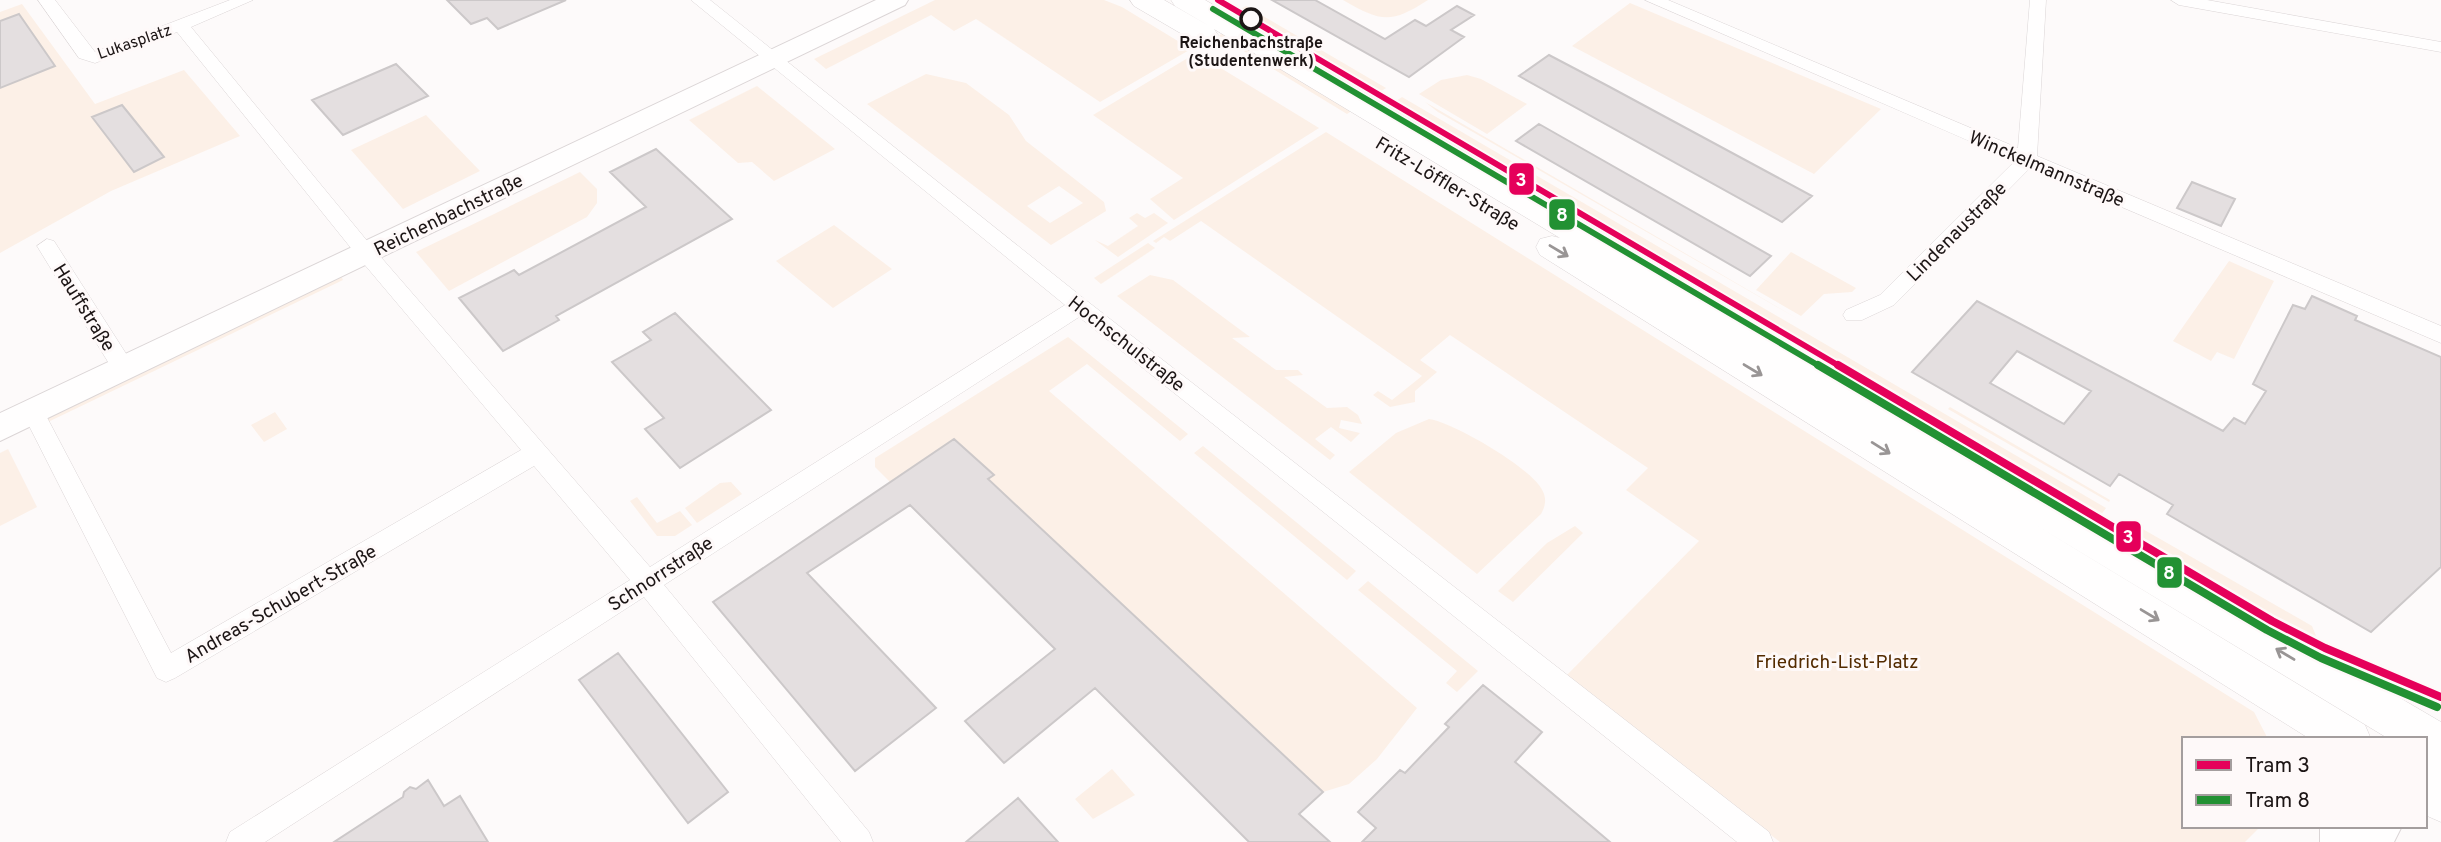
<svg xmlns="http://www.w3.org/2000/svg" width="2441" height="842" viewBox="0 0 2441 842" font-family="Overpass,sans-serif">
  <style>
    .green { fill: #fcf0e7; fill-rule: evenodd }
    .building { fill: #e4dfe0; stroke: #ccc8c9; stroke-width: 2; fill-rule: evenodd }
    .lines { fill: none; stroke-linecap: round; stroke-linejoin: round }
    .street-casing { stroke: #dbd5d6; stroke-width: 1 }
    .secondary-casing { stroke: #dbd5d6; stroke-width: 2 }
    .primary-casing { stroke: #dbd5d6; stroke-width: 1 }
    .street { fill: #fffefe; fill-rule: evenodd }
    .secondary { fill: #fffefe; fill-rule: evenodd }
    .primary { fill: #fffefe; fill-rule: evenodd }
    .tram-1-far1-casing { stroke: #fef9f9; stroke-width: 10 }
    .tram-1-casing { stroke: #fef9f9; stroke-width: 13 }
    .tram-2-far1-casing { stroke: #fef9f9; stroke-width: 10 }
    .tram-2-casing { stroke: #fef9f9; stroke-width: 13 }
    .tram-1-far1 { stroke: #e5005a; stroke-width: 6 }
    .tram-1 { stroke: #e5005a; stroke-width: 8 }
    .tram-2-far1 { stroke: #229133; stroke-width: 6 }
    .tram-2 { stroke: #229133; stroke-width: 8 }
    .oneway { stroke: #999595 }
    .stop-dot { fill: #fef9f9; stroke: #1c1515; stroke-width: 3.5 }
    .labels { text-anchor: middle; stroke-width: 6; stroke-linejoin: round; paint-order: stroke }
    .far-street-label { font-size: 16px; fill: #1c1515; stroke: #fef9f9 }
    .far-stop-label { font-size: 16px; font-weight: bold; fill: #1c1515; stroke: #fef9f9 }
    .street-label { font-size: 19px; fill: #1c1515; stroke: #fef9f9 }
    .park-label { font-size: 19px; fill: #532b00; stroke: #fef9f9 }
    .line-badge { stroke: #fef9f9; stroke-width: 2.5 }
    .badge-label { font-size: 19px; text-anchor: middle; font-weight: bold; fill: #fff }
  </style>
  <rect width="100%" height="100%" fill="#fdfafa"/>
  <path class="green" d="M935,0H1104L1122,7L1191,49L1100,102L976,19L954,31L931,15L826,69L814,59Z
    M1343,0H1428C1391,24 1381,22 1343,0Z
    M1630,3L1881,109L1814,174L1572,46Z
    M22,4L95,104L184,70L240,136L111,191L0,253V12Z
    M1246,6L1386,88L1369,99L1236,21L1242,18L1234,13Z
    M1225,30L1356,108L1347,114L1219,36Z
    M1196,53L1319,128L1174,220L1150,199L1183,178L1093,115Z
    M926,74L966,83L1009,115L1026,141L1104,202L1106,211L1051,245L867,104ZM1059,186L1083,203L1050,223L1027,206Z
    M1467,75L1481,79L1527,104L1487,134L1419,94L1441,80Z
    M757,86L835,149L774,181L752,162L738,163L689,120Z
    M1402,97L2106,508L2091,528L1384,109Z
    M1425,102L1805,323L1438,112Z
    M426,115L480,171L403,209L351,150Z
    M1326,132L2254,712L2268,739H2184V826H2261L2245,842H1780L1565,677L1699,541L1626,490L1648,468L1450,335L1420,360L1437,372L1415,391V402L1390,407L1373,395L1378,391L1392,400L1422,376L1201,221L1170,241L1164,237L1156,243L1153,241Z
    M580,172L597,189V203L587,217L449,291L416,252Z
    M1137,213L1145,218L1154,213L1168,223L1118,257L1095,240L1108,246L1138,226L1129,218Z
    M834,225L892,269L833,308L776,261Z
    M1148,243L1155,248L1101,284L1094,278Z
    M1791,252L1856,288L1852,292L1824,294L1801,316L1756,290Z
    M2229,261L2274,281L2234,359L2217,352L2211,361L2173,341Z
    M1150,275L1173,280L1250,337L1232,338L1276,370H1298L1303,375L1284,377L1327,408L1347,407L1358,415L1362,424L1341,420L1339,428L1360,433L1351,442L1331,427L1315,439L1335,455L1330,460L1117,296Z
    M341,276L343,280L48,422L46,417Z
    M1068,337L1188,434L1180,441L1087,364L1049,391L1417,708L1377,759L1349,784L1323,792L988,479L993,475L955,439L891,483L875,467V458Z
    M1950,407L2110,500L2109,502L1948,409Z
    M275,412L287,429L264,442L251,425Z
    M1429,419C1453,422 1529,467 1541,488C1547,497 1546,505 1541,514L1477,574L1349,472L1396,433Z
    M1203,446L1356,571L1347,580L1194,453Z
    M8,449L37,507L0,526V453Z
    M731,482L742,494L697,523L685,508L720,483Z
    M637,497L657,523L680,511L692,525L675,536H657L630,501Z
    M2127,520L2312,626L2329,668L2111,540Z
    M1575,526L1583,533L1513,602L1498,591L1547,543Z
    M1368,581L1478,671L1457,692L1446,683L1457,671L1358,590Z
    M1112,769L1135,795L1093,819L1075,799Z"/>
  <path class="building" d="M447,0H566L498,29L487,18L471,24Z
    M1272,0H1315L1385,39L1415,20L1426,26L1457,6L1474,15L1451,30L1464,37L1409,77Z
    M19,14L55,66L0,88V21Z
    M1549,55L1608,86L1812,196L1782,222L1519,76Z
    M396,64L428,96L343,135L312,100Z
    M122,105L164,157L134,172L92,117Z
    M1539,124L1771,256L1750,276L1516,141Z
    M656,149L732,219L556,316L559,320L503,351L459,298L514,270L519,275L646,207L610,172Z
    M2192,182L2235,199L2221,226L2177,208Z
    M2312,296L2357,316L2355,320L2441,357V567L2371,632L2167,514L2173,505L2119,474L2110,486L1912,372L1977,301L2223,431L2234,418L2245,424L2266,391L2253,384L2293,305L2305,309ZM2017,351L2091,391L2064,424L1990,383Z
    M675,313L771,410L680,468L645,429L664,418L612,362L651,340L643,332Z
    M954,439L994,475L988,479L1323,792L1299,814L1330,842H1249L1095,688L1004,763L965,721L1055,649L910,505L807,573L936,708L855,771L713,602Z
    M618,653L728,792L688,823L579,680Z
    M1483,685L1542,732L1515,762L1610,842H1362L1376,828L1358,812L1400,770L1405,773L1449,727L1445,724Z
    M428,780L444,806L460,796L488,842H334L403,797L404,792L410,787L416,789Z
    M1018,798L1058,842H966Z"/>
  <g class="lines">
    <g class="street-casing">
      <path id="street" d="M38,0H55L95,52L230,0H253L191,27L373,248L650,567L1065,305L691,0H710L1087,301L1769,832L1773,842H1737L1079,317L664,585L869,832L873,842H841L644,597L265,842H226L230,832L630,580L534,466L175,678L166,682L157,678L22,412L25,406L33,403L41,406L171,653L521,450L359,258L177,32L95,63L79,58Z
        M1645,0H1668L2018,148L2030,0H2046L2037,156L2441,326V343L2030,168L1894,305L1862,320H1846L1843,315L1846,310L1880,295L2015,161Z
        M2171,0H2207L2441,42V52L2179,5Z
        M47,239L54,241L132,363L135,369L132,375H116L37,246Z"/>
    </g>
    <g class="secondary-casing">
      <path id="secondary" d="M876,0H908L905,5L0,441V413Z
        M2441,743V793L2425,800V751Z
        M2320,826H2402L2394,842H2320Z"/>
    </g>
    <g class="primary-casing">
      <path id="primary" d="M1130,0H1164L1211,27L1175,6L1171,0H1205L2441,722V766L2425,760V739H2389L2026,519L2365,725L2371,739H2310L1540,255L1536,247L1540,239L1552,236L1560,238L1214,29L1218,35L1214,41L1204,43L1194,41L1134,6Z
        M2425,768L2441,774V822L2425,815Z"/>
    </g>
    <use href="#street" class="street"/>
    <use href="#secondary" class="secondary"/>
    <use href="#primary" class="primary"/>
    <g class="tram-1-far1-casing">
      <path id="tram-1-far1" d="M1218,0L1841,367"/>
    </g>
    <g class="tram-1-casing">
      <path id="tram-1" d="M1838,365L2272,621L2325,648L2441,697"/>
    </g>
    <g class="tram-2-far1-casing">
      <path id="tram-2-far1" d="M1213,9L1821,367"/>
    </g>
    <g class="tram-2-casing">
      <path id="tram-2" d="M1818,365L2267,630L2321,658L2437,707"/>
    </g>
    <use href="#tram-1-far1" class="tram-1-far1"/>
    <use href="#tram-1" class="tram-1"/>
    <use href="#tram-2-far1" class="tram-2-far1"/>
    <use href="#tram-2" class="tram-2"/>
  </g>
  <defs><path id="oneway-shaft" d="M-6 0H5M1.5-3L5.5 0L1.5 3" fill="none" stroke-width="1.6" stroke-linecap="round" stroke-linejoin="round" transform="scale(1.75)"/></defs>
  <g class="oneway">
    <use href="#oneway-shaft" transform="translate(1559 251) rotate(31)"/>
    <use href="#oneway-shaft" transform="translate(1753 370) rotate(31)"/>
    <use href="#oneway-shaft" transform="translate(1881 448) rotate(32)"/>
    <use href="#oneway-shaft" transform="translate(2150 615) rotate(31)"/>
    <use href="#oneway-shaft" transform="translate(2285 654) rotate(-149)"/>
  </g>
  <circle class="stop-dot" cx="1251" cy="19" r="10"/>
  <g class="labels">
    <g class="far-street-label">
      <text transform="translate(134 41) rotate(-19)" y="6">Lukasplatz</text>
    </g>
    <g class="far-stop-label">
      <text x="1251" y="48">Reichenbachstraße<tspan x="1251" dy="18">(Studentenwerk)</tspan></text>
    </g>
    <g class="street-label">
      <text transform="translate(2047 168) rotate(23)" y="7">Winckelmannstraße</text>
      <text transform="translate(1448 183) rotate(31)" y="7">Fritz-Löffler-Straße</text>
      <text transform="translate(448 214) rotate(-26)" y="7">Reichenbachstraße</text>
      <text transform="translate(1956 231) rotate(-45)" y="7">Lindenaustraße</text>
      <text transform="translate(85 307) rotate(58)" y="7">Hauffstraße</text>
      <text transform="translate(1127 343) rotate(38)" y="7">Hochschulstraße</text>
      <text transform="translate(660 573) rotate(-33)" y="7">Schnorrstraße</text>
      <text transform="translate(280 603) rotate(-30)" y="7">Andreas-Schubert-Straße</text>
    </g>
    <g class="park-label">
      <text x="1837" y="668">Friedrich-List-Platz</text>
    </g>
  </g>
  <g class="line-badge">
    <rect x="1508" y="162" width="27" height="34" rx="7" fill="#e5005a"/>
    <rect x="1548" y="198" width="28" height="33" rx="7" fill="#229133"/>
    <rect x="2115" y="520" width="27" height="33" rx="7" fill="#e5005a"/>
    <rect x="2156" y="556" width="27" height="33" rx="7" fill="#229133"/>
  </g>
  <g class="badge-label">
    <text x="1521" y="186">3</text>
    <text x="1562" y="221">8</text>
    <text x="2128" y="543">3</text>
    <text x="2169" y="579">8</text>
  </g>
  <rect x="2182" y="737" width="245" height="91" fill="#fef9f9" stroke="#a49e9e" stroke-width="2"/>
  <rect x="2196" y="760" width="35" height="10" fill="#e5005a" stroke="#a49e9e" stroke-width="2"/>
  <text x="2245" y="772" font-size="21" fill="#1c1515">Tram 3</text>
  <rect x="2196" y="795" width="35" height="10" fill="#229133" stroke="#a49e9e" stroke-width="2"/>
  <text x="2245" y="807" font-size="21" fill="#1c1515">Tram 8</text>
</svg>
